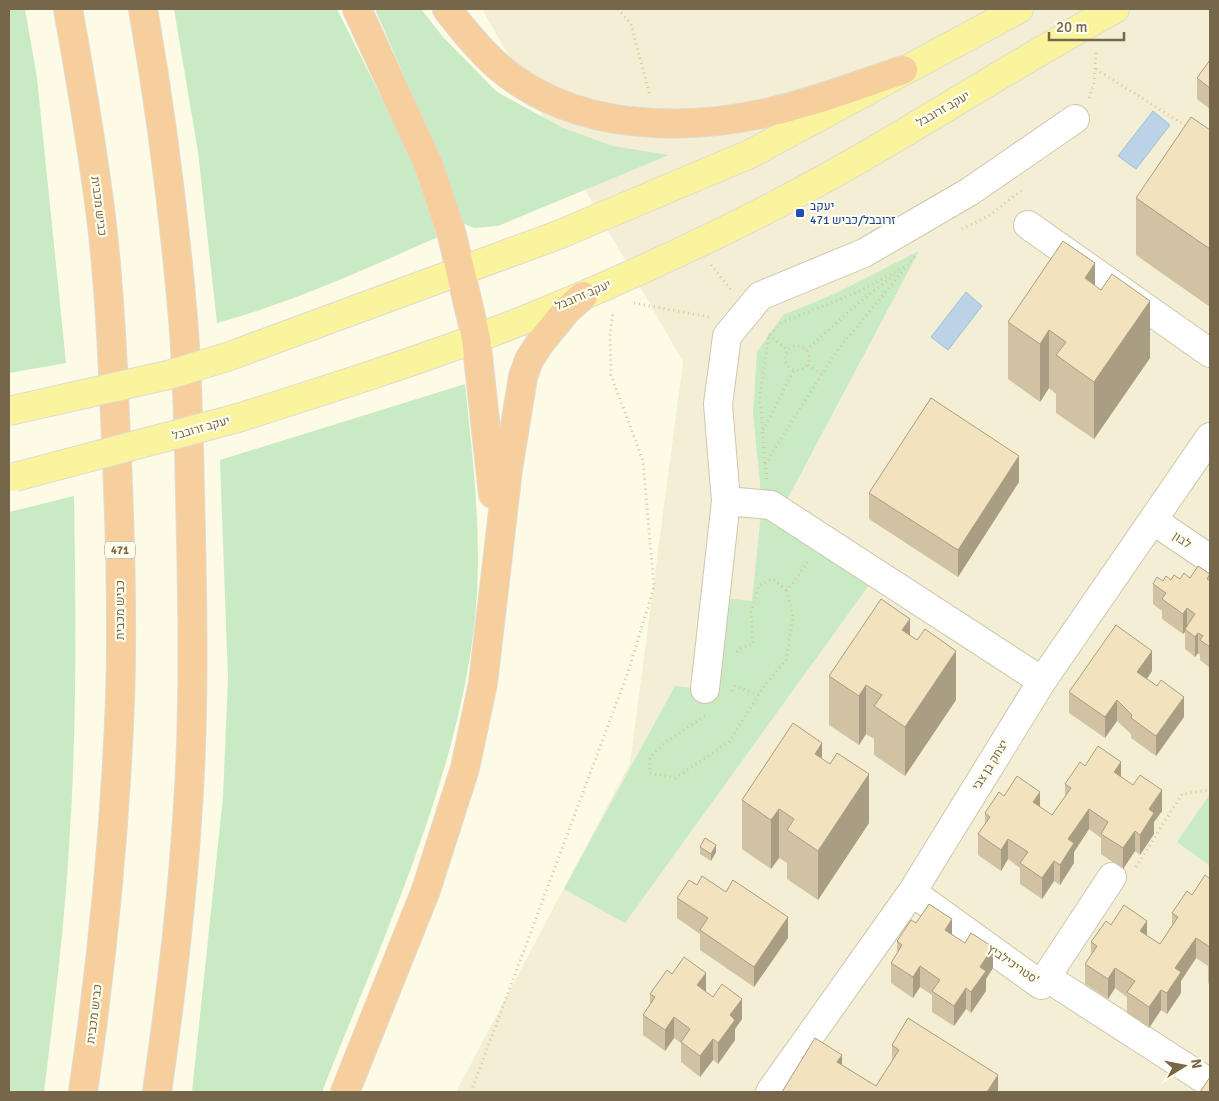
<svg xmlns="http://www.w3.org/2000/svg" width="1219" height="1101" viewBox="0 0 1219 1101" font-family="Signika,Heebo,sans-serif">
  <style>
    .residential { fill: #f4efd4 }
    .green { fill: #c8ebc4 }
    .water { fill: #bad3e7; stroke: #a0bfd8 }
    .lines { fill: none; stroke-linecap: round; stroke-linejoin: round }
    .minor-casing { stroke: #cec6ac; stroke-width: 30 }
    .major-casing { stroke: #dedbd4; stroke-width: 30 }
    .highway-casing { stroke: #dedbd4; stroke-width: 30 }
    .path { stroke: #d7c6a0; stroke-width: 3; stroke-dasharray: 1 4; stroke-linecap: butt }
    .minor { stroke: #fff; stroke-width: 28 }
    .major { stroke: #fbf49e; stroke-width: 28 }
    .highway { stroke: #f7cf9d; stroke-width: 28 }
    .major-bridge-casing { stroke: #dedbd4; stroke-width: 30; stroke-linecap: butt }
    .major-bridge { stroke: #fbf49e; stroke-width: 28 }
    .wall { fill: #d0c2a3 }
    .shaded-wall { fill: #a99e84 }
    .building { fill: #f2e2bd; stroke: #a99e84 }
    .transit-dot { fill: #1a4fb4; stroke: #fffded; stroke-width: 2 }
    .labels { text-anchor: middle; stroke-width: 4.5; stroke-linejoin: round; paint-order: stroke }
    .shield { fill: #fffded; stroke: #9f947b; stroke-width: 1 }
    .shield-label { font-size: 11px; font-weight: bold; fill: #76674a }
    .street-label { font-size: 12px; fill: #76674a; stroke: #fffded }
    .transit-label { font-size: 12px; fill: #164399; stroke: #fffded; text-anchor: start }
  </style>
  <rect width="100%" height="100%" fill="#fdfae6"/>
  <path class="residential" d="M482,9H1210V1092H456L630,763L683,362Z"/>
  <path class="green" d="M9,9H25L37,78L66,363L9,373Z
    M174,9H337L417,169L438,237C365,269 294,302 217,323L198,152Z
    M375,9H421L443,37L497,92L563,128L613,146L669,155L498,226L474,228L462,223L442,163Z
    M919,251L781,511L877,574L625,923L564,889L675,686L705,689L716,597L752,601L762,504L753,413L757,352L783,315L834,294Z
    M465,384C473,461 483,540 475,618C459,777 380,944 322,1092H192L223,797L228,679L220,460Z
    M74,496C76,613 77,730 69,848C64,929 54,1011 44,1092H9V512Z
    M1210,794V866L1177,842Z"/>
  <path class="water" d="M1153,111L1170,125L1136,169L1118,156Z
    M966,292L982,306L948,350L931,337Z"/>
  <g class="lines">
    <g class="minor-casing">
      <path id="minor" d="M1028,225L1210,353
        M726,501L771,505L1042,681
        M1154,521L1210,559
        M705,689L726,501L718,404L727,336L760,296L864,253L969,192L1075,119
        M912,892L1041,985L1112,877
        M1046,977L1210,1083
        M770,1092L912,892L1042,681L1210,437"/>
    </g>
    <g class="major-casing">
      <path id="major" d="M227,357L558,235L750,154L1019,9
        M238,418C326,390 415,362 501,329C597,292 690,249 781,202C895,143 1002,70 1115,9"/>
    </g>
    <g class="highway-casing">
      <path id="highway" d="M68,9C81,81 93,152 102,225C110,295 113,367 116,438C120,525 123,613 120,700C115,831 102,963 83,1092
        M143,9C161,111 174,215 183,318C189,390 189,464 191,536C193,631 194,726 187,821C181,911 170,1002 157,1092
        M357,9L429,166L452,235L476,338L493,494
        M447,9C464,31 484,56 506,73C590,138 713,132 810,101C842,92 872,80 903,70
        M345,1092L426,890L465,768L483,683L508,469L523,377L529,360L540,343L567,310L583,296"/>
    </g>
    <path class="path" d="M618,9L631,24L650,96
      M1096,69L1189,128
      M1089,98L1094,84L1096,50
      M962,229L990,215L1022,190
      M711,265L732,291
      M634,303L709,317
      M769,335L788,350
      M785 358a12 12 0 1 1 24 0a12 12 0 1 1-24 0Z
      M806,350L861,301L898,272
      M808,365L822,374
      M763,430L794,370
      M765,463L760,394L769,335L783,322L858,292L904,267
      M767,479L765,464L836,352L916,255
      M737,652L739,649L753,644L751,612L759,585L773,579L787,591
      M732,691L735,686L759,695
      M705,716L667,741L650,757V773L675,778L729,742L763,688L786,660L793,617L787,591L809,560
      M1136,867L1182,794L1210,790
      M471,1092L628,672L654,587L643,461L611,375L610,335L613,311"/>
    <use href="#minor" class="minor"/>
    <use href="#major" class="major"/>
    <use href="#highway" class="highway"/>
    <g class="major-bridge-casing">
      <path id="major-bridge" d="M9,411L168,375L227,357
        M15,477L238,418"/>
    </g>
    <use href="#major-bridge" class="major-bridge"/>
  </g>
  <path class="wall" d="M1210,60V109L1197,99V78Z
    M1210,130V307L1136,255V198Z
    M1095,286L1150,358L1094,439L1056,413V394L1049,388L1040,402L1008,379V322Z
    M1019,482L958,577L869,519V493Z
    M1210,574V668L1200,660V655L1198,653L1195,657L1185,649V632L1183,634L1162,619V611L1153,604V584L1163,581Z
    M910,635L956,700L905,776L874,755V739L866,734L859,745L829,725V676Z
    M1152,671L1147,679L1184,717L1156,756L1131,738V734L1117,721L1105,738L1069,713V692Z
    M822,759L869,823L818,900L787,879V863L779,858L771,869L742,849V800Z
    M1085,766L1121,777L1162,811L1154,822V834L1140,855L1135,851L1123,869L1101,854V838L1089,829L1074,852V863L1060,885L1054,881L1042,899L1020,884V868L1008,859L1001,871L978,855V834L985,824V813L1004,796L1040,807L1052,815L1065,796V784Z
    M700,847L716,852L711,861L700,854Z
    M1210,879V985L1208,983V966L1196,958L1181,981V993L1167,1014L1161,1010L1149,1028L1127,1013V997L1115,988L1108,999L1085,984V964L1091,954V942L1111,925L1147,936L1160,944L1172,925V913Z
    M697,885L788,938L754,987L700,950V934L677,918V898Z
    M916,923L952,934L993,968L986,979V991L971,1013L966,1009L954,1026L932,1012V995L920,987L913,998L891,983V963L897,954V941Z
    M672,974L706,992L742,1019L735,1029V1040L718,1064L713,1060L700,1077L681,1062V1043L674,1038L665,1051L643,1035V1015L650,1004V994Z
    M892,1045L998,1092H782L842,1065L876,1086L892,1062Z"/>
  <path class="shaded-wall" d="M1095,263V321L1085,278Z
    M1150,301V358L1094,439V382Z
    M1049,330V388L1040,402V344Z
    M1019,456V482L958,577V550Z
    M1187,608V628L1185,629V632L1183,634V614Z
    M910,619V668L902,630Z
    M1198,633V653L1195,657V637Z
    M956,651V700L905,776V727Z
    M1152,651V671L1137,693V672Z
    M866,685V734L859,745V696Z
    M1184,697V717L1156,756V736Z
    M1117,700V721L1105,738V717Z
    M822,743V792L815,754Z
    M1121,762V782L1114,772Z
    M869,774V823L818,900V851Z
    M1162,790V811L1154,822V834L1140,855V835L1149,809Z
    M1040,792V812L1033,802Z
    M779,809V858L771,869V820Z
    M1089,809V829L1074,852V863L1060,885V865L1068,839Z
    M1135,831V851L1123,869V848Z
    M1008,839V859L1001,871V850Z
    M716,845V852L711,861V854Z
    M1054,861V881L1042,899V878Z
    M788,917V938L754,987V967Z
    M952,919V940L945,930Z
    M1147,921V941L1140,931Z
    M1196,938V958L1181,981V993L1167,1014V993L1175,968Z
    M993,947V968L986,979V991L971,1013V992L980,967Z
    M920,966V987L913,998V977Z
    M1115,968V988L1108,999V979Z
    M706,973V993L697,985Z
    M966,988V1009L954,1026V1006Z
    M1161,990V1010L1149,1028V1007Z
    M742,999V1019L735,1029V1040L718,1064V1043L730,1015Z
    M674,1017V1038L665,1051V1030Z
    M713,1039V1060L700,1077V1056Z
    M842,1055V1092L837,1062Z
    M998,1075V1092H987Z"/>
  <path class="building" d="M1210,60V88L1197,78Z
    M1191,117L1210,130V249L1136,198Z
    M1063,241L1095,263L1085,278L1101,290L1112,274L1150,301L1094,382L1056,355L1066,342L1049,330L1040,344L1008,322Z
    M931,398L1019,456L958,550L869,493Z
    M1198,566L1210,574L1207,579L1210,581V647L1200,640L1203,636L1198,633L1195,637L1185,629L1195,614L1187,608L1183,614L1162,599L1166,593L1153,584L1157,577L1163,581L1166,576L1171,580L1174,575L1180,579L1184,573L1190,578Z
    M881,599L910,619L902,630L917,640L925,629L956,651L905,727L874,706L882,695L866,685L859,696L829,676Z
    M1116,625L1152,651L1137,672L1157,686L1161,680L1184,697L1156,736L1131,718L1132,715L1117,700L1105,717L1069,692Z
    M793,723L822,743L815,754L830,764L837,753L869,774L818,851L787,830L794,819L779,809L771,820L742,800Z
    M1098,746L1121,762L1114,772L1133,785L1140,775L1162,790L1149,809L1154,813L1140,835L1135,831L1123,848L1101,834L1108,822L1089,809L1068,839L1074,843L1060,865L1054,861L1042,878L1020,863L1028,852L1008,839L1001,850L978,834L990,817L985,813L999,792L1004,796L1017,776L1040,792L1033,802L1052,815L1071,788L1065,784L1080,762L1085,766Z
    M705,838L716,845L711,854L700,847Z
    M1205,875L1210,879V947L1196,938L1175,968L1181,972L1167,993L1161,990L1149,1007L1127,992L1135,981L1115,968L1108,979L1085,964L1097,946L1091,942L1106,921L1111,925L1124,905L1147,921L1140,931L1160,944L1178,917L1172,913L1187,891L1192,895Z
    M702,876L726,892L733,880L788,917L754,967L700,930L708,918L677,898L689,880L697,885Z
    M929,904L952,919L945,930L965,943L971,933L993,947L980,967L986,971L971,992L966,988L954,1006L932,991L940,980L920,966L913,977L891,963L902,945L897,941L911,920L916,923Z
    M684,957L706,973L697,985L713,997L722,984L742,999L730,1015L735,1020L718,1043L713,1039L700,1056L681,1042L690,1029L674,1017L665,1030L643,1015L655,997L650,994L667,970L672,974Z
    M908,1018L998,1075L987,1092H782L815,1038L842,1055L837,1062L876,1086L899,1050L892,1045Z
    M1210,1077V1092H1200Z"/>
  <rect class="transit-dot" x="795" y="208" width="10" height="10" rx="2.5"/>
  <g class="labels">
    <rect class="shield" x="105" y="541.5" width="30" height="17" rx="4"/>
    <g class="shield-label">
      <text x="120" y="554">471</text>
    </g>
    <g class="street-label">
      <text transform="translate(943 109) rotate(-30)" y="4">יעקב זרובבל</text>
      <text transform="translate(99 206) rotate(83)" y="4">כביש מכבית</text>
      <text transform="translate(583 295) rotate(-23)" y="4">יעקב זרובבל</text>
      <text transform="translate(201 428) rotate(-16)" y="4">יעקב זרובבל</text>
      <text transform="translate(1182 540) rotate(34)" y="4">לבון</text>
      <text transform="translate(120 610) rotate(-90)" y="4">כביש מכבית</text>
      <text transform="translate(990 765) rotate(-58)" y="4">יצחק בן צבי</text>
      <text transform="translate(1013 964) rotate(35)" y="4">סטריכילביץ'</text>
      <text transform="translate(94 1014) rotate(-83)" y="4">כביש מכבית</text>
    </g>
    <g class="transit-label">
      <text x="810" y="210">יעקב<tspan x="810" dy="14">זרובבל/כביש 471</tspan></text>
    </g>
  </g>
  <rect width="1219" height="1101" fill="none" stroke="#76674a" stroke-width="20"/>
  <g transform="translate(1184 1066) rotate(80)" stroke="#fffded" stroke-width="4" paint-order="stroke">
  <path d="M0-4L9 19L0 12L-9 19Z" fill="#76674a"/>
  <text y="-8" font-size="14" font-weight="bold" text-anchor="middle" fill="#76674a">N</text>
  </g>
  <path d="M1049 32v8h75v-8" fill="none" stroke="#76674a" stroke-width="2.5"/>
  <text x="1056" y="32" font-size="15" fill="#76674a" stroke="#fffded" stroke-width="4" paint-order="stroke">20 m</text>
</svg>
